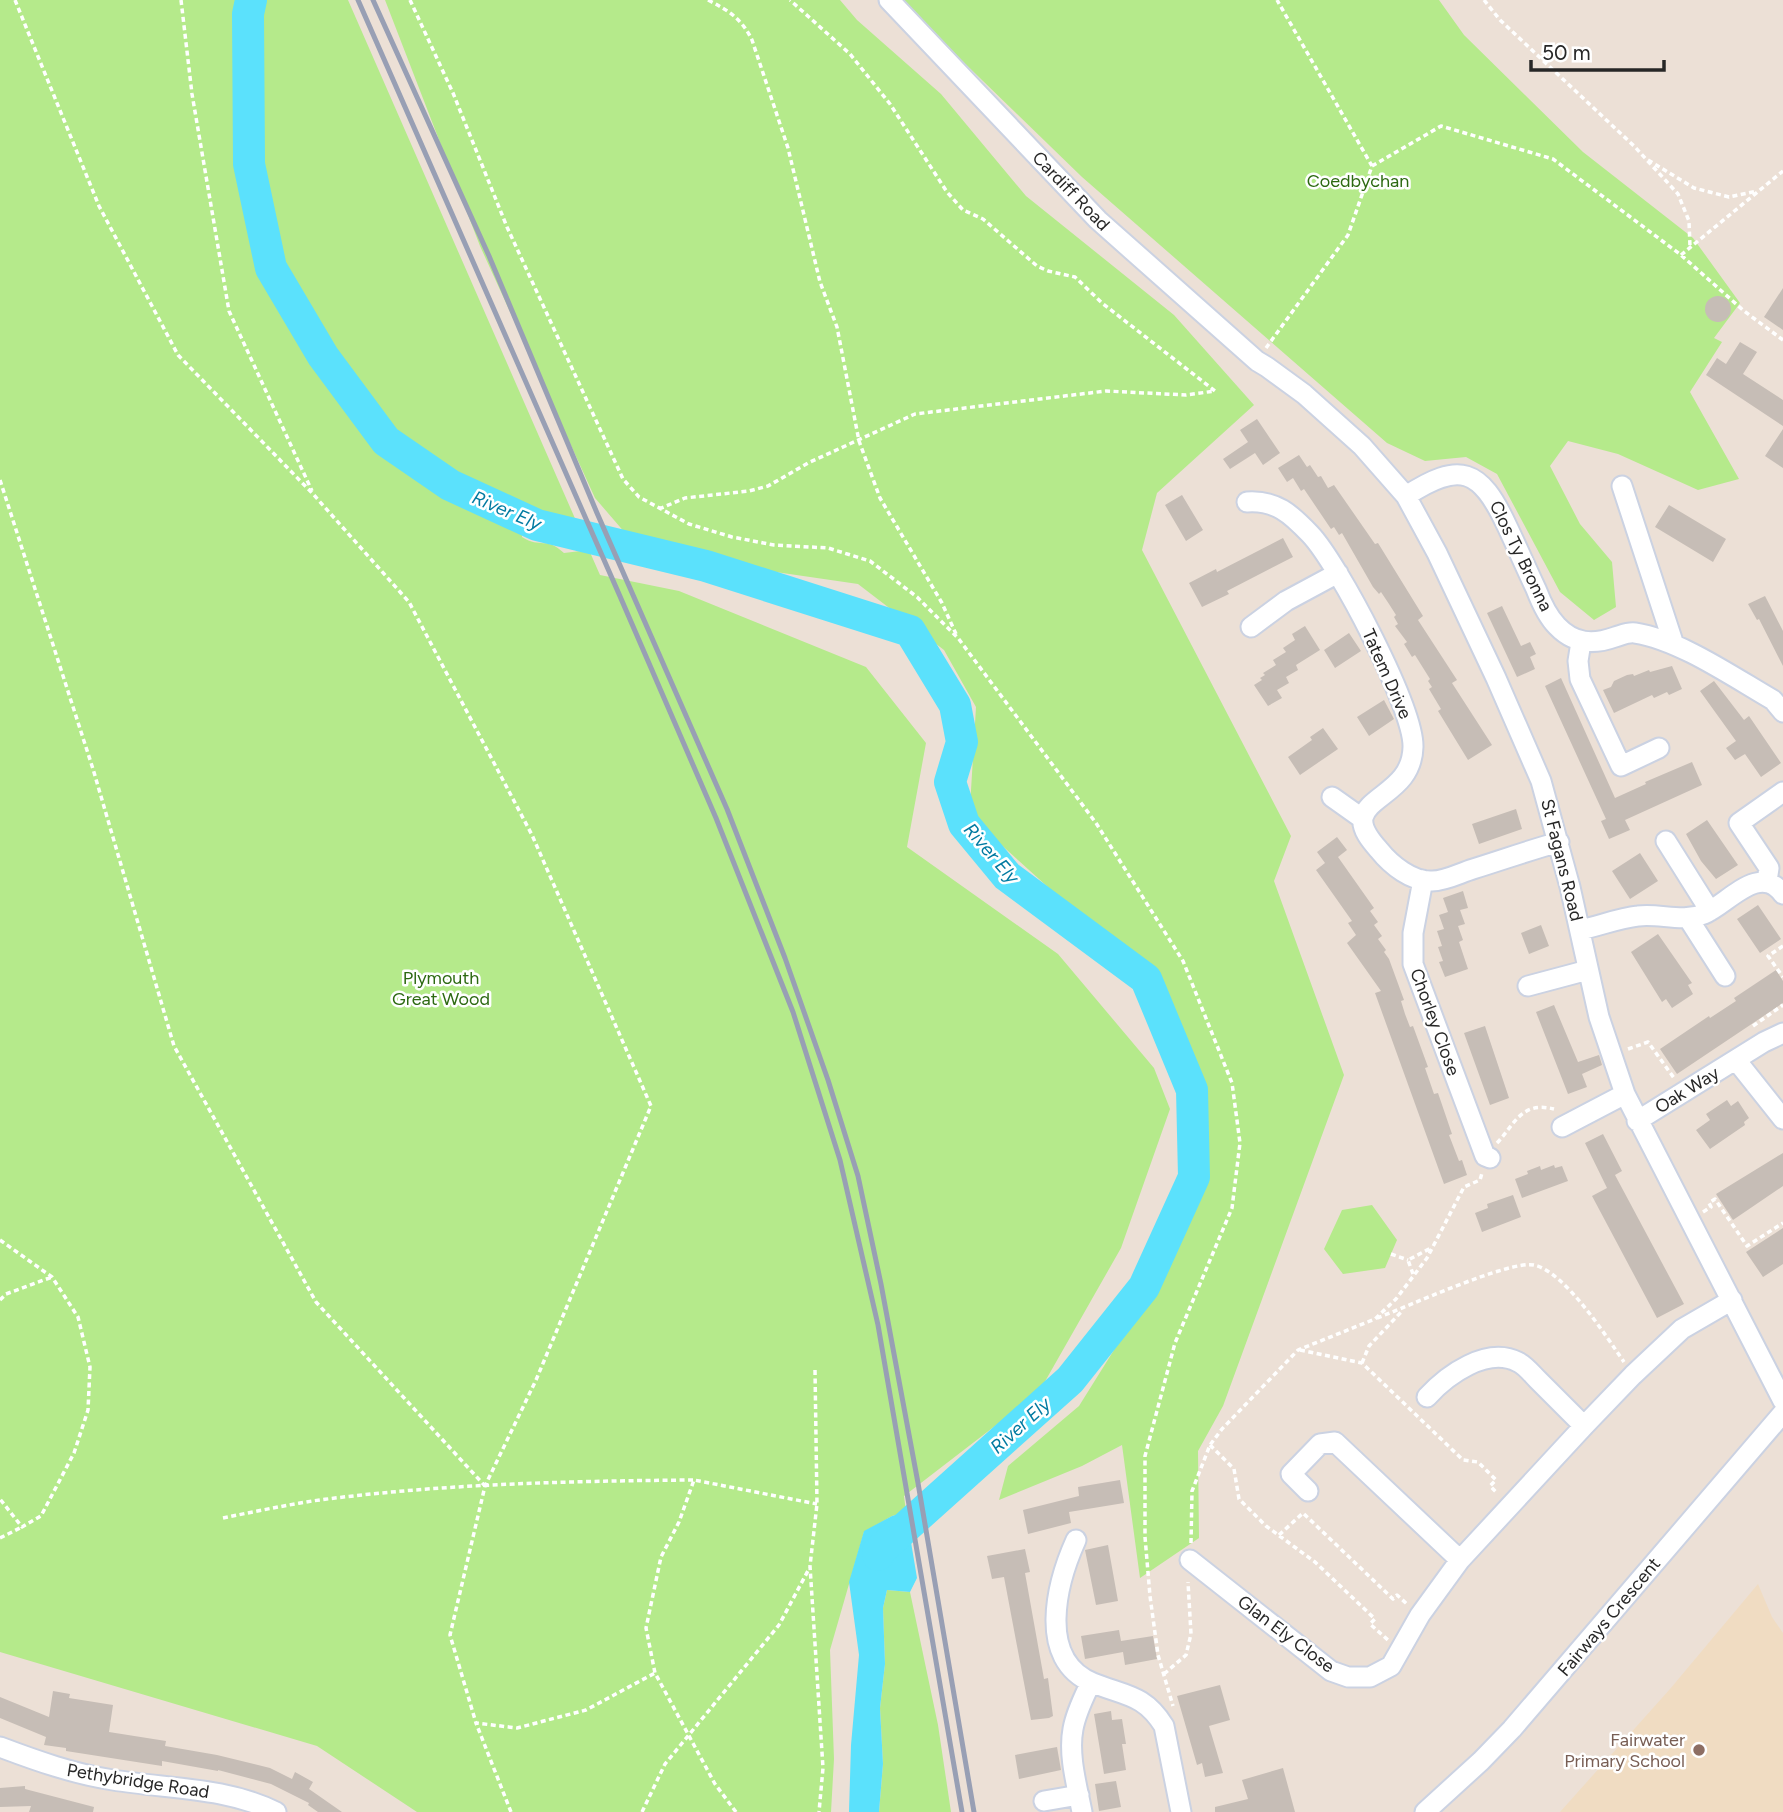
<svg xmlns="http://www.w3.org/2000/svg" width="1783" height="1812" viewBox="0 0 1783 1812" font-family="Figtree,sans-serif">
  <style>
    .education { fill: #f0dcc2 }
    .green { fill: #b5ea8b }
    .water { fill: #5be1fc }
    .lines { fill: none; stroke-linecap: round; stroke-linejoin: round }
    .river { stroke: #5be1fc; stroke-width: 32 }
    .building { fill: #c6bdb6 }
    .minor-casing { stroke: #cbd2e2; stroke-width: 23 }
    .path { stroke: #fff; stroke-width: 3.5; stroke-dasharray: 5 3.5; stroke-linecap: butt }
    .minor { stroke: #fff; stroke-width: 19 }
    .rail { stroke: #989fb4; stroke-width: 5 }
    .education-dot { fill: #8d6e63; stroke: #fff; stroke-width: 2.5 }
    .labels { text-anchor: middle; stroke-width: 5; stroke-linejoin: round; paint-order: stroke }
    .park-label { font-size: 18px; fill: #2c6911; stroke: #fff }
    .street-label { font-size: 18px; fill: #272727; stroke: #fff }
    .education-label { font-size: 18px; fill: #785e54; stroke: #fff; text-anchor: end }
    .water-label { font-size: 19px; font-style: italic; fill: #007aa1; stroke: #fff }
  </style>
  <rect width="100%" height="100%" fill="#ece0d6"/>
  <path class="education" d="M1758,1584L1772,1617L1783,1633V1812H1560L1670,1689Z"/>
  <path class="green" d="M0,0H348L577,523L535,529L522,526V537C541,549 546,536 564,553L589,550L600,575L679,591L866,667L926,743L907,847L1058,954L1154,1068L1170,1109L1121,1248L1039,1392L904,1496L906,1512L892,1516L864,1532L830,1650L834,1759L831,1812H417L317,1746L0,1652Z
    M385,0H840L857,20L941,94L1026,196L1174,315L1254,405L1157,493L1142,550L1291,836L1274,881L1344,1075L1223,1406L1198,1451L1199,1538L1140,1578L1122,1445L1082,1466L999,1500L1008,1466L1079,1406L1119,1342L1159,1270L1181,1202L1209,1138L1205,1087L1173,1036L1163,997L1122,954L997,841L970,807L976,707L944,650L858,584L748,568H727L626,534L595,498L480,246Z
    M902,0H1439L1464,35L1583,152L1693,238L1740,303L1714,338L1722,342L1690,392L1739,479L1698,490L1618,454L1568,441L1550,466L1580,524L1612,562L1616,607L1594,620L1560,592L1497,474L1466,457L1425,461L1387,443L1082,177L913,13Z
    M1372,1205L1397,1240L1385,1268L1343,1274L1324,1249L1342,1210Z
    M887,1590L910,1592L938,1725L951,1812H879L883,1764L880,1708L885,1664L883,1608Z"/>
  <path class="water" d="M906,1512L917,1578L910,1592L887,1590L883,1608L885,1664L880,1708L883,1764L879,1812H849L851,1745L859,1655L849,1582L864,1531L892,1516Z"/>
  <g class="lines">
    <path class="river" d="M251,0L248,14L249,164L271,268L323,356L386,441L450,485L537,525L706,566L910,631L955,705L962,742L950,782L964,824L1007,876L1146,979L1192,1090L1194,1177L1144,1287L1070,1380L878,1552V1555"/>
  </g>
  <path class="building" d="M1783,288V330L1764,317Z
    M1705 309a13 13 0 1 1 26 0a13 13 0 1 1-26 0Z
    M1740,342L1757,352L1743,374L1783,400V426L1706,375L1717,358L1726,364Z
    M1257,419L1280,453L1263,465L1255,453L1230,469L1223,459L1248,442L1240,430Z
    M1783,429V468L1765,456Z
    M1299,455L1307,467L1310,465L1318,477L1321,476L1328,488L1334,485L1375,544L1378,543L1423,616L1418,620L1457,680L1452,683L1492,745L1468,760L1438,711L1441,709L1429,689L1432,687L1428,681L1430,679L1415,655L1412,657L1404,644L1407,642L1395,626L1398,624L1394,617L1396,615L1389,604L1381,592L1379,594L1373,587L1342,533L1339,535L1334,527L1331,529L1304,489L1301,491L1293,478L1287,482L1278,468Z
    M1182,495L1203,530L1186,541L1165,505Z
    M1669,505L1726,539L1713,562L1655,527Z
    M1283,538L1293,557L1227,591L1229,594L1202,607L1189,583L1216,569L1217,572Z
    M1765,596L1783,631V666L1759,619L1757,620L1748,604Z
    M1502,606L1521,646L1530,642L1536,654L1530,657L1535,669L1517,677L1487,613Z
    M1305,626L1320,650L1296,665L1298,670L1286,677L1289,683L1277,690L1282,698L1268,706L1254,685L1262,680L1260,678L1265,675L1263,673L1276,665L1273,660L1286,652L1283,648L1295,640L1292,634Z
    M1349,633L1361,651L1335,668L1324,650Z
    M1672,666L1682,689L1669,695L1667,692L1654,698L1652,695L1614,713L1603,690L1611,687L1614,681L1627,675L1633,674L1634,676L1649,670L1650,672Z
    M1561,678L1615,798L1646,784L1645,782L1692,762L1702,785L1625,820L1630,830L1609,839L1601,821L1606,819L1545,686Z
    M1714,681L1744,720L1749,716L1781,763L1761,777L1745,754L1735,760L1726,748L1736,741L1700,691Z
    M1384,700L1394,719L1369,736L1357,717Z
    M1323,728L1338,749L1300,775L1288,757L1312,740L1310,737Z
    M1516,809L1522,829L1479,844L1472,824Z
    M1707,820L1738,865L1716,879L1701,861L1686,834Z
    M1337,837L1347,850L1338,857L1374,908L1370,911L1378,922L1374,925L1382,936L1378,939L1386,950L1384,952L1389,959L1404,1000L1401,1001L1405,1014L1410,1027L1413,1026L1428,1067L1425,1068L1434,1094L1438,1093L1452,1134L1449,1135L1459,1161L1462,1160L1467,1175L1444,1184L1375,993L1381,991L1347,943L1356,935L1348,923L1352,921L1316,870L1325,863L1317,852Z
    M1640,853L1658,881L1630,899L1612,871Z
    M1463,891L1468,908L1460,910L1465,924L1458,926L1463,940L1459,942L1468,969L1445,977L1439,962L1443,961L1438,947L1442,946L1437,931L1444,929L1439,915L1448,912L1443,898Z
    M1758,905L1781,939L1760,953L1737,919Z
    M1541,925L1549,946L1529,954L1521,933Z
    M1658,934L1692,983L1688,985L1693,994L1672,1008L1666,999L1662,1002L1631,952Z
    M1776,970L1783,981V1003L1677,1074L1660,1049L1709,1016L1710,1018L1736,1001L1734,998Z
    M1554,1005L1578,1062L1599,1055L1602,1065L1582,1074L1587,1087L1568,1094L1536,1012Z
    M1485,1026L1509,1098L1490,1105L1464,1033Z
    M1727,1100L1731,1106L1738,1101L1749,1118L1744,1122L1745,1125L1710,1149L1696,1130L1710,1120L1706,1114Z
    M1603,1134L1622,1171L1615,1175L1684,1304L1657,1318L1592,1196L1607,1188L1585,1143Z
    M1783,1153V1186L1733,1220L1716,1194Z
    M1554,1165L1555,1168L1562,1166L1568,1181L1522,1198L1515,1179L1528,1174L1527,1171L1540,1166L1541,1170Z
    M1513,1195L1521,1217L1482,1232L1475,1213L1488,1208L1487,1204Z
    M1783,1228V1264L1763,1277L1746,1252Z
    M1120,1480L1124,1503L1069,1512L1071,1523L1028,1534L1023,1510L1079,1496L1078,1487Z
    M1108,1545L1118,1601L1096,1605L1085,1550Z
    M1025,1549L1030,1572L1025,1573L1044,1679L1048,1678L1053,1716L1049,1718L1031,1720L1004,1577L992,1579L987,1556Z
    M1119,1630L1121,1641L1153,1636L1157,1659L1125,1665L1123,1652L1085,1659L1081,1636Z
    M1220,1685L1230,1720L1209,1726L1223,1773L1205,1777L1202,1763L1197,1765L1177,1696Z
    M53,1691L70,1694L69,1698L113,1705L109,1732L166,1741L165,1746L217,1755L270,1768L292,1779L295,1772L313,1782L309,1789L342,1812H318L308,1805L309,1803L271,1784L218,1770V1771L162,1761V1766L66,1751V1748L44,1745L46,1737L0,1718V1697L49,1717Z
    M1111,1711L1112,1720L1122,1719L1126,1744H1122L1126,1770L1104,1774L1094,1714Z
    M1057,1747L1061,1770L1019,1779L1015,1755Z
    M1283,1768L1295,1812H1215V1807L1248,1799L1242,1780Z
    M1116,1781L1121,1807L1099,1811L1095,1784Z
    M25,1786V1789L94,1807L93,1812H29L31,1806L0,1807V1788Z"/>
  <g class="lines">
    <g class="minor-casing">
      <path id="minor" d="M889,0L1098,220L1257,361L1267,367L1304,394L1362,446L1406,496L1437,553L1496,678L1541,781L1570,887L1599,1017L1625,1094L1783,1401
        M1622,486L1674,645
        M1406,496C1460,461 1480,468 1507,526C1517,547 1526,568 1536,589C1541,602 1547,616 1557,626C1574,644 1593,645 1615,637C1622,635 1628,632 1635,633C1680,640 1733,677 1773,700L1783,712
        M1247,502C1276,500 1291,514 1310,534C1338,563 1414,708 1413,747C1412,790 1368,795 1363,818C1361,830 1372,842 1379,850C1391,865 1412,882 1432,881C1446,881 1460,873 1473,869C1502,860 1530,850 1559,842
        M1251,627L1286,601L1338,573
        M1581,642L1578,661L1580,679L1621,766L1659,748
        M1332,797L1363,819
        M1666,841L1710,911
        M1423,880L1413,933V964L1485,1156L1490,1158
        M1767,881L1769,868L1739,823L1783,792
        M1688,918L1725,976
        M1580,930C1599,926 1619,918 1638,916C1660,913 1682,923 1704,914C1728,904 1759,862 1783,894
        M1528,986L1588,970
        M1736,1060L1783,1119
        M1637,1121L1764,1042L1783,1033
        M1562,1127L1625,1094
        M1427,1397C1447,1375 1487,1346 1518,1362C1525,1365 1532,1374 1538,1380C1553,1395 1569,1411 1584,1426
        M1308,1491L1291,1474L1320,1444L1335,1442L1460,1560
        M1076,1540C1057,1582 1036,1660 1093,1683C1125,1696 1144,1694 1164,1726L1181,1812
        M1190,1560L1331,1671L1348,1677H1370L1391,1666L1420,1615L1460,1560L1584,1426L1633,1375L1682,1329L1732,1300
        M0,1747C37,1761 74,1774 113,1780C168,1789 226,1787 276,1812
        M1044,1801L1079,1795
        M1082,1812C1077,1786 1068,1755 1073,1729C1076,1712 1084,1697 1091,1682
        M1425,1812L1481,1761L1512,1729L1783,1413"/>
    </g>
    <path class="path" d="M15,0L99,206L178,355L313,494L409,602L532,835L651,1106L536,1380L485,1486L450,1635L476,1723
      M181,0L192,94L229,311L312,491
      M410,0L453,93L507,227L623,479L639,497L689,524L732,537L774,545L828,548L870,561L917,597L958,638L1096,823L1183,961L1232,1083L1240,1143L1232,1208L1175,1343L1145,1456V1537L1150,1596L1158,1655L1173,1706
      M708,0C728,10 742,19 752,40L788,148L820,282L837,327L859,441L880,498L942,603L956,634
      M1484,0L1500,20L1634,146L1678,194L1689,221L1690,247
      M1648,160L1694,188L1729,197L1757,191
      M1372,166L1441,126L1553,159L1681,255L1744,311L1783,340
      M1681,255L1783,171
      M1266,348L1348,235L1372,166L1277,0
      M0,480L93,769L174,1046L316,1302L485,1486
      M659,509L685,498L749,491L768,486L808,463L915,414L1106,391L1186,395L1215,391L1102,303L1075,277L1048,271L1037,266L983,219L963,210L947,192L890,104L850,54L790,0
      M1783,946L1768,956L1783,977
      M1753,1026L1783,1005
      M1628,1049L1648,1042L1674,1078
      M1497,1143C1515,1124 1521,1101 1554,1109
      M1703,1212L1711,1207L1709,1203L1715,1199L1747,1246L1783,1223
      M0,1240L52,1277L78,1317L90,1367L88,1410L74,1453L41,1516L22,1527L0,1499
      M1391,1254L1408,1260
      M1413,1274L1408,1260L1431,1248
      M0,1300L6,1294L52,1277
      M1377,1318C1407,1307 1509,1260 1534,1265C1565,1272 1606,1336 1624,1362
      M1300,1350L1362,1363L1463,1460L1478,1462L1496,1480L1490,1486L1497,1493
      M1362,1363L1369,1346L1403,1310
      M815,1370L817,1504L810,1566L823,1768L819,1812
      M1210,1445L1234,1469L1239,1499L1266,1526L1315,1562L1375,1619L1370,1624L1388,1640
      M223,1518C252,1512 282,1506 312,1501C438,1484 566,1481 694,1480
      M1279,1535L1303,1513L1393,1599L1397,1595L1408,1605
      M0,1538L22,1527
      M1191,1543L1192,1491L1210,1445L1222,1429L1298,1350L1375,1319L1396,1299L1427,1258L1464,1187L1480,1180L1482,1173
      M1164,1674L1186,1655L1191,1634L1188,1582
      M511,1812L476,1723L517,1728L586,1710L655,1673
      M642,1812L665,1764L779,1625L810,1567
      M736,1812L715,1784L655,1673L646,1628L661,1557L679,1522L694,1480L817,1504"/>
    <use href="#minor" class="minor"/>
    <path class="rail" d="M358,0L619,594L716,818L793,1012L840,1160L878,1325L962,1812
      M373,0L489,256L597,513L727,809L785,958L828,1080L858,1176L881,1284L918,1483L974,1812"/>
  </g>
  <circle class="education-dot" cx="1699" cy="1750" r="7"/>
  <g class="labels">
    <g class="park-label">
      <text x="1358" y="187">Coedbychan</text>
      <text x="441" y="984">Plymouth<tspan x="441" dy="21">Great Wood</tspan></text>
    </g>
    <g class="street-label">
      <text transform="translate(1071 191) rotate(46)" y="6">Cardiff Road</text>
      <text transform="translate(1521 556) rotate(64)" y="6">Clos Ty Bronna</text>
      <text transform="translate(1387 674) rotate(66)" y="6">Tatem Drive</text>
      <text transform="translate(1562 860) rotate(76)" y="6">St Fagans Road</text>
      <text transform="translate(1435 1022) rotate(70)" y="6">Chorley Close</text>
      <text transform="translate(1687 1090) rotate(-32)" y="6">Oak Way</text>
      <text transform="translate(1609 1617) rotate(-50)" y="6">Fairways Crescent</text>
      <text transform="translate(1286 1634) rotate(37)" y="6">Glan Ely Close</text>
      <text transform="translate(138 1781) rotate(9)" y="6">Pethybridge Road</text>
    </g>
    <g class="education-label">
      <text x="1685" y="1746">Fairwater<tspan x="1685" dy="21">Primary School</tspan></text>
    </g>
    <g class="water-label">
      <text transform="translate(507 510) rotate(23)" y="7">River Ely</text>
      <text transform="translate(992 853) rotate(49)" y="7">River Ely</text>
      <text transform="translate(1020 1425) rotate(-42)" y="7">River Ely</text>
    </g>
  </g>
  <path d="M1531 60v10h133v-10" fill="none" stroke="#272727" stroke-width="3.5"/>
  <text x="1542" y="60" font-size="21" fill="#272727" stroke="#ffffff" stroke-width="5" paint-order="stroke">50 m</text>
</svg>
